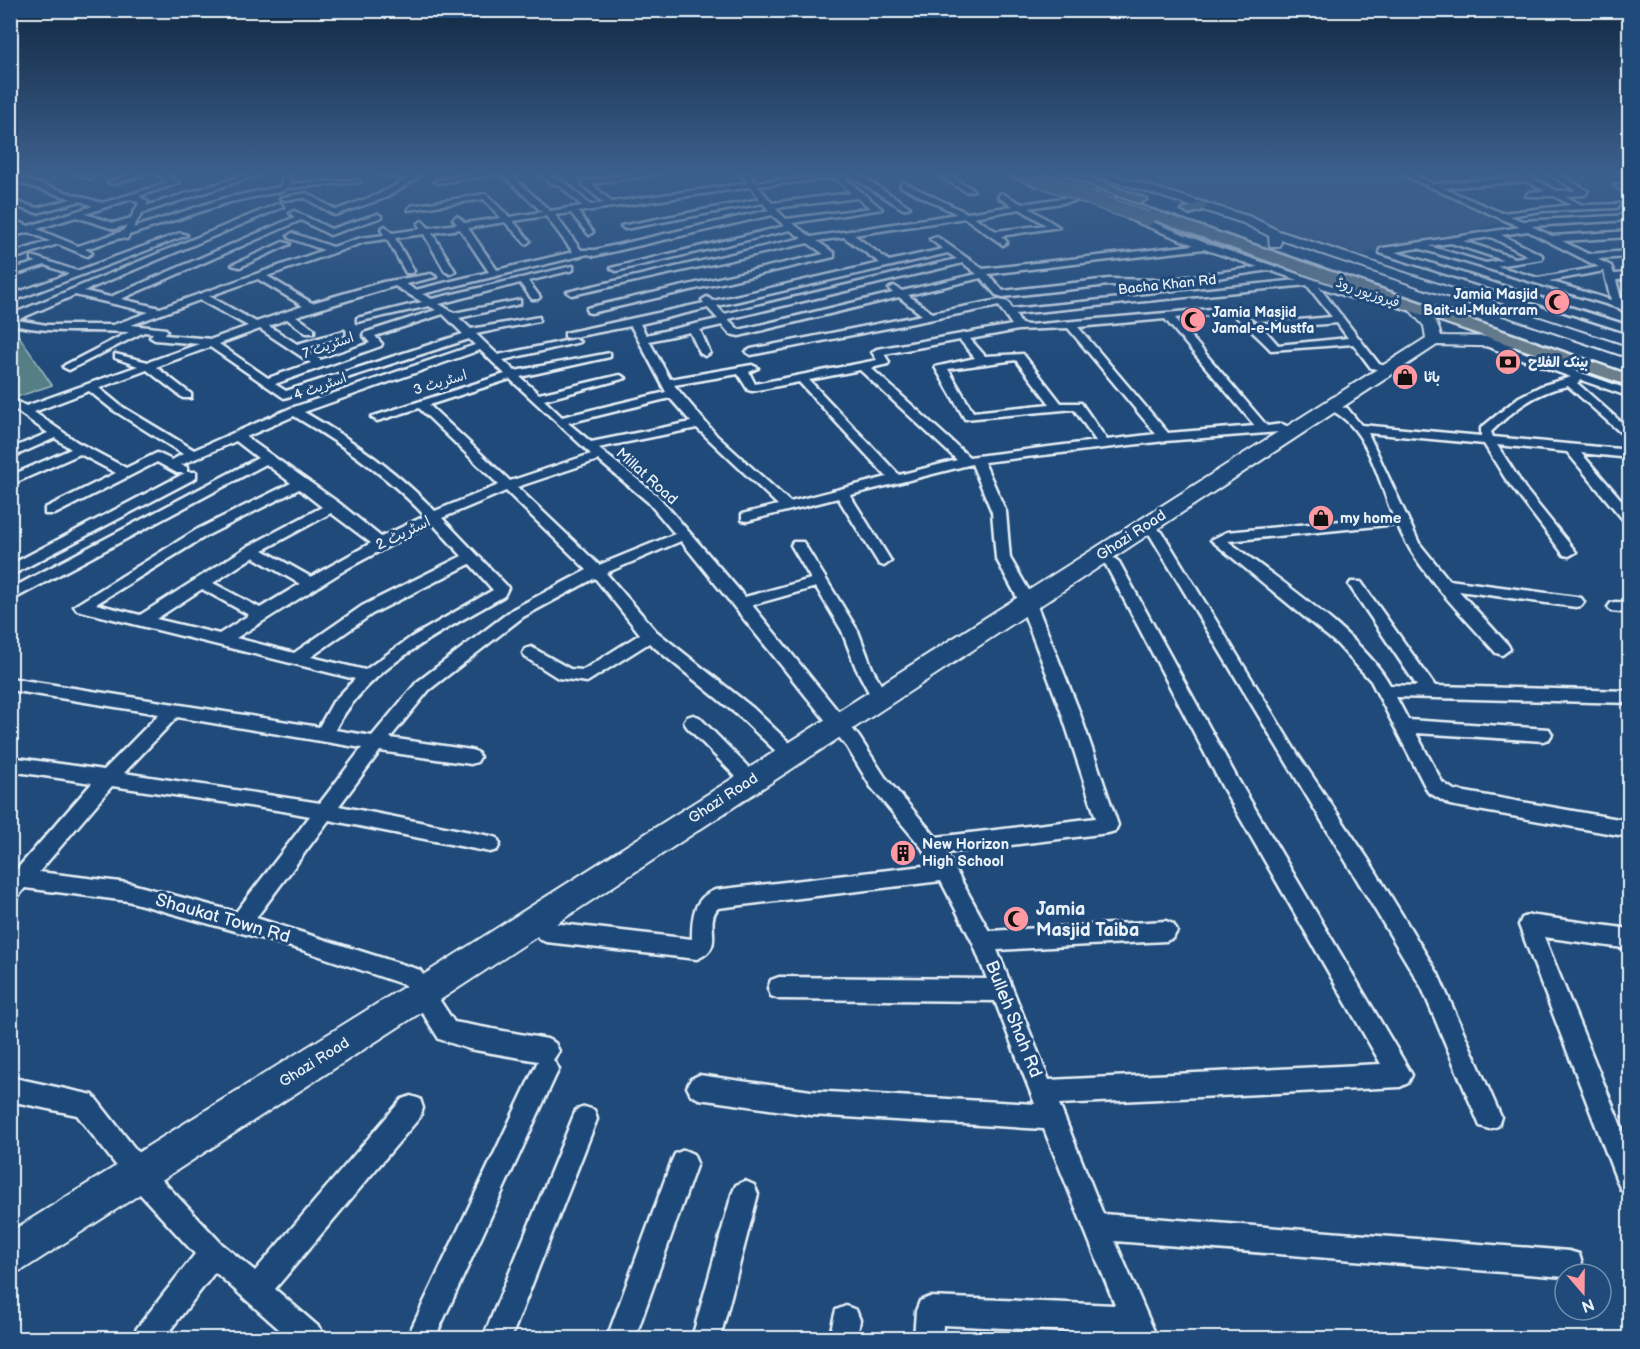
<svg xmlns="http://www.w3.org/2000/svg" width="1640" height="1349" viewBox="0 0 1640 1349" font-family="'Balsamiq Sans','Playpen Sans Arabic',sans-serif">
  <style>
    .built { fill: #365680 }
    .green { fill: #557e85; stroke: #9eb8be; stroke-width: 1.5 }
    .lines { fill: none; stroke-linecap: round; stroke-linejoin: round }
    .stream-far1 { stroke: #83a8be; stroke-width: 2 }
    .stream { stroke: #83a8be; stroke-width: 3 }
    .street-casing { stroke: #e8f1f8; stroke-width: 5 }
    .secondary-casing { stroke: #e8f1f8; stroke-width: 4 }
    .primary-casing { stroke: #e8f1f8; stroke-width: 5 }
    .street { fill: #1f4a7a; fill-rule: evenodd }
    .secondary { fill: #1f4a7a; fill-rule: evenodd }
    .primary { fill: #6b7e8b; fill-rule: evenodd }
    .primary-bridge-casing { stroke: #e8f1f8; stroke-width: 16; stroke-linecap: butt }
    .primary-bridge { stroke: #6b7e8b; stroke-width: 14 }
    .labels { text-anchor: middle; stroke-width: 6; stroke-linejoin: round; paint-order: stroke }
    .far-street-label { font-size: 14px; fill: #e8f1f8; stroke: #1f4a7a }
    .far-poi-label { font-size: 14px; font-weight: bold; fill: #e8f1f8; stroke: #1f4a7a; text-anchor: start }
    .street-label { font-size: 15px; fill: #e8f1f8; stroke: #1f4a7a }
    .poi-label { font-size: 15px; font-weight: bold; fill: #e8f1f8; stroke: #1f4a7a; text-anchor: start }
    .near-poi-label { font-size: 18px; font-weight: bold; fill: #e8f1f8; stroke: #1f4a7a; text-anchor: start }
    .near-street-label { font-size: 18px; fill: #e8f1f8; stroke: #1f4a7a }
  </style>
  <rect width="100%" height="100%" fill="#1f4a7a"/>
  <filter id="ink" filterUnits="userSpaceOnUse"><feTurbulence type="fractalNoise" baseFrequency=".0167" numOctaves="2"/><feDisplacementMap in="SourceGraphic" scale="12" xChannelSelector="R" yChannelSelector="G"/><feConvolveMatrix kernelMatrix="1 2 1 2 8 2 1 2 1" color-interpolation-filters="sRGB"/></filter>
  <g filter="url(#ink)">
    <path class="built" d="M1103,174H1402L1509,222L1348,257Z"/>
    <path class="green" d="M19,336L52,385L11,399L10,340Z"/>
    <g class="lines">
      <path class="stream-far1" d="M1266,264L1388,304"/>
      <path class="stream" d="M1384,303L1418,314
        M1505,346L1568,368"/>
      <g class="street-casing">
        <path id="street" d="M78,174L95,177L91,179Z
          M133,174H146L112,184L108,182Z
          M157,174H164L179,183L139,196L148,202L146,206L249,174H261L142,213L133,228L225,198L280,187L284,174H292L289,184L356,180L360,182L287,188L283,191L230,202L129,235L127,239L120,238L85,249L92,253L87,256L58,244L10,260V254L50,241L29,232L10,237V232L21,229L10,224V219L29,226L93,206L80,201L37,213L10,205V200L37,208L72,199L10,180V175L102,203L168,183ZM131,199L139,203L131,218L114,223L85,214ZM76,217L114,229L127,225L123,231L78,246L37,229Z
          M379,174H407L419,177L385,198L335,215L305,198L284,200L280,198L306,193L336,210L379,194L407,179Z
          M475,174H497L438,183L434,181Z
          M502,174H510L550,211L582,206L558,184H551L542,174H550L556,180H563L590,205L604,203L583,185V181L635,174H656L592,184L612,202L748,183L741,174H749L755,182L858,174L910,207L903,209L852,177H843L882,209L792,223L811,237L957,214L900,186L903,182L967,213L1013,206L998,197L1001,193L1022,204L1097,193L1100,197L1029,208L1059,227L1001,236L1007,242L1003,245L965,218L854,235L889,261L943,249L930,239L937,237L983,269L1194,245L1129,219L1132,214L1208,244L1351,292L1366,288V292L1352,298L1319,287L1379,364L1391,368V372L1371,368L1353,344L1271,350C1258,336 1245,326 1232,313L1175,318L1267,426L1282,424L1293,429V435L1280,432L1165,441L984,462L1006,512L1010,558L1035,601L1079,711L1118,825L1115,831L1108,833L946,853L989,931L1166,921L1173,924L1177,931L1173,938L1166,941L997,950L1049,1080L1381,1064L1223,788L1106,565L1094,555L1096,552H1106L1119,562L1237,778L1412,1075L1408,1083L1400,1087L1059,1104L1103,1214L1569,1251L1579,1254L1582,1264L1579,1274H1565V1277L1115,1241L1157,1338H1129L1127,1334L943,1325L942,1338H914L916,1311L920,1301L930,1297L1115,1305L1044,1129L811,1115L699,1099L691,1095L687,1087L691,1079L699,1075L811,1091L1035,1104L995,1001L779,999L771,996L768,988L771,980L779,977L987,979L973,943L941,881L718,908C703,924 727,947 697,959L546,942L539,939L527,919L530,912L537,910L544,912L552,923L692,939C692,917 693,898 715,890L932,865L922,848L871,787L847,747L681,541L606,573L656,631L753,708L797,750L800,755L797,760H785L741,718L649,643L587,682L558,678L525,657L523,653L525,649L531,647L570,669L583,670L640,634L595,578L523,617L429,690L390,738L471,750L477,752L480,757L477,762L471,764L380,751L339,806L490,836L497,838L500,844L497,850L490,852L329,820L256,918L420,970L454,1022L547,1039L555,1043L559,1051L553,1060L559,1069L555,1077L435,1338H407L538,1061L469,1049L439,1039L405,985L302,950L128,901L25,888L17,897L10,900V868L17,869L92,783L10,771V757L104,770L159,714L10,690V678L319,727L333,702L355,679L77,610L74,606L196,530L291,483L266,464L10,601V589L258,458L236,441L181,465L187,467V472H196V478L10,576V565L185,473H177L157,462L55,514H45V508L116,473L80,454L10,485V476L71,449L55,438L10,458V449L48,433L10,406V398L26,406L138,366L115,358V354L148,362L199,344L155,340L150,337L153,333L144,332L69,370L63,367L65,365L129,332C89,330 50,334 10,324V315L280,203L283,207L84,291L110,297L295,217L290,213L294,211L331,229L378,214L382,217L330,235L301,220L121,299L160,308L324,250L289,238L288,236L292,233L333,247L361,238L384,235L381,229L385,226L392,233L421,229L418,224L422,221L429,228L457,224L453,219L457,216L465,223L501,218L484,199L408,210L411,206L486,194L509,217L542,212ZM836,178L851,193L772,203L758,186ZM751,187L760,199L621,226L625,229L763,203L769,210L595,250H581L555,215L571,213L589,235L593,232L578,212ZM857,198L871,208L786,219L775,208ZM1020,209L1046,225L996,231L974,217ZM772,215L785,226L611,268L616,271L790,230L802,238L567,292L572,295L808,243L824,254L587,308V312L591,313L834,257V253L817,241L844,237L880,263L713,301L707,297L702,300L704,303L565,333V337L569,338L631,326L666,392L562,417L544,400L626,378L620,375L539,394L520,377L610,357V353L515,371L503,360L580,342L575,339L498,355L476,334L539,321V317L471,329L459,318L520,304V300L454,313L439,304L520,283L532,299H538L540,297L528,281L573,270V266L432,299L422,294L588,254L594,256ZM546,216L573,252L497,270L468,228L505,222L526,244L530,241L513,221ZM460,229L489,272L415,290L406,284L436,277L431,274L383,282L312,303L267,276L365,242L387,239L406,273H412L414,271L395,238L424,234L445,271L450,274L455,271L432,233ZM1204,249L1258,267L1165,280L1109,279L1003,291L988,274ZM948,253L957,259L724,314L717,306ZM963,263L977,274L902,291L894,286L889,289L893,293L739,330L728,319ZM1269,270L1298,280L1012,309L1008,302L999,300L932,313L908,295L981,278L996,295L1003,297L1109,285L1165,286ZM258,279L303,306L256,322L209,296ZM1307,285L1332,317L1256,324L1234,307L1029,325L1021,324L1015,314ZM395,286L422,302L357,318V322L429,306L436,310L364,333L363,335L370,343L321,360L304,349L344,335V331L297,344L269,326L287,319L306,333H314V329L296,316ZM75,295L149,312L113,325H47L17,320ZM899,297L922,315L751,349L746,352L751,355L999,306L1012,325L877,349L872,352L877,360L755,384L749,372L758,368L752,365L670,379L649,341L690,332L700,353L705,356L710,353L700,330L722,325L730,334L739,336ZM200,300L248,326L212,339L164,335L167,331L166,329L131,325ZM708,308L718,319L646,335L640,324ZM443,314L463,334L286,391L275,384L381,346L382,344L375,336ZM1165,319L1255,426L1168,433L1078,327ZM1337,323L1348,338L1278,345L1264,329ZM1068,328L1156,434L1107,440L1081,403H1061L1023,354L985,356L970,339L1018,330ZM260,329L311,363L268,378L219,344ZM469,339L475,345L291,408L194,450L121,406L99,388L147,370L183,398H191V394L156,367L210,347L284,398ZM960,340L975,358L935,367L965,419L1074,409L1096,441L969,457L871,368L888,364L889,362L884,354ZM480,350L505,374L371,417L377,421L419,408L499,485L435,511C398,472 351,439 304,412ZM1016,360L1050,404L973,412L948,369ZM860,370L957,460L899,475L809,380ZM738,374L748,390L752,391L799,382L887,477L790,502L717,436L674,385ZM510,379L591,454L510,481L429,405ZM89,391L113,410L183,454L172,460L157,453L126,468L77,442L34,412ZM670,398L691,422L591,442L568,423ZM294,416C340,443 388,476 425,516L381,537L339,503L246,437ZM697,428L778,505L742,514V520L747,521L838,498L879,564L884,566L891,561L850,495L972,464L992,512L996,558L1019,601L1061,711L1096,818L936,837L885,777L859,737L752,605L816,587L842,631L856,668L874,702H886L888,698L872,668L858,631L803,542H793L791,545L811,579L745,597L658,496L598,448ZM598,460L648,502L675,534L599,565L517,487ZM299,489L322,507L247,547L140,615L96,604L206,536ZM506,491L587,570L513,609L417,682L372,736L335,730C368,666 444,631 504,596L508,588L506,585L442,518ZM331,513L371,543L311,577L263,550ZM432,523L462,556L362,606L294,653L236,638L348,568ZM253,557L300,584L260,608L213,583ZM470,564L493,590L410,638L365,670L311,657L372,614ZM202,589L249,615L219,634L156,619ZM177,717L362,748L320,803L124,773ZM112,786L283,811L310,816L236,912L128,883L39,872Z
          M936,174H946L974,190L967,192Z
          M1008,174H1019L1044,184L1037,186Z
          M1401,174H1412L1434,184L1519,177L1515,174H1525L1557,191H1576L1550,174H1559L1588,191L1585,195L1565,196L1582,205L1620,204L1617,208L1541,211L1510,216L1522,221L1630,215V220L1531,226L1552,236L1630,231V237L1562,241L1588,254L1630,251V257L1597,259L1611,266L1614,274L1630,273V279L1616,280L1621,299L1630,307V316L1619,308L1418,248L1395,252L1630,326V333L1380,253V249L1383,248L1520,227ZM1527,181L1545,191L1529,192L1526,196H1554L1571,205L1502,213L1443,188ZM1528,231L1599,267L1538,278L1497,266L1542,259V255L1501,235ZM1491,237L1529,256L1515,258L1463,241ZM1451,243L1503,260L1486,263L1429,246ZM1604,271L1611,300L1549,281Z
          M1630,183L1627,188L1630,194L1614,186Z
          M180,233L187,235L10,302V295L69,274L45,265L10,276V270L37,262L32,260V256L77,271Z
          M283,242L290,244L240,267L232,265Z
          M1483,341H1491L1630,390V397L1581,380L1577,383L1630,430V441L1568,386C1537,391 1513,410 1491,432L1493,437L1630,450V458L1581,453L1630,510V523L1625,522L1567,452L1497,445L1526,490L1576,552L1569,556L1564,555L1505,478L1484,444L1368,433L1419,543L1449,580L1576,597L1581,598L1584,602L1581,606L1576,607L1459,591L1508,645L1510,649L1502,655L1496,653C1461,613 1418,573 1397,524L1228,541C1274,577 1363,635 1390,685L1417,686L1349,585L1351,582H1361L1435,686L1630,691V703L1396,697L1408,720L1549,729L1552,734L1549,739L1543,741L1416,733L1442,782L1454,790L1630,821V837L1450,805L1428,792L1371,681L1337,644L1211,540L1227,532L1393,516C1379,481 1366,422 1327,409V405L1347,408L1361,425L1481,436V428L1519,397L1541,386L1571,377L1483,345Z
          M1146,522L1162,532L1298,755L1368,859L1438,974L1501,1117L1498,1126L1489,1129L1480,1126L1422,988L1150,535L1139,526Z
          M1616,602L1630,603V613L1611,611L1608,607L1611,603Z
          M693,715L699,717L756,775L759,780L756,785L750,787L744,785L687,727L684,722L687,717Z
          M1529,915L1630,929V949L1544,937L1630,1148V1194L1621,1190L1617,1181L1519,925L1522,918Z
          M10,1077L93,1095L147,1164L222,1244L255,1271L402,1099L411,1096L420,1099L423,1108L420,1117L275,1289L320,1328L324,1338H289L215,1272L164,1338H133L137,1328L195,1254L129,1182L77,1115L10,1101Z
          M585,1107L594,1110L597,1119L511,1338H483L576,1110Z
          M684,1150L693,1154L697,1163L635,1338H607L671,1163L675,1154Z
          M745,1181L754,1185L758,1194L720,1338H692L732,1194L736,1185Z
          M846,1306L856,1310L860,1320L857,1338H829L836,1310Z"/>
      </g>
      <g class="secondary-casing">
        <path id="secondary" d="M1092,174H1110L1251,217L1279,231L1630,348V358L1281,240L1280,247H1270L1269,236L1243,223Z
          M1414,303C1428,306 1438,323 1441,336L1513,337L1521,342L1513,347L1437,345L434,1004L24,1269L10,1274V1232L412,982L1426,338L1424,326L1407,307Z"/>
      </g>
      <g class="primary-casing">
        <path id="primary" d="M1062,174H1080L1147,199L1140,203L1135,202Z
          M1118,198L1630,375V386L1321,280L1113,205L1111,202Z
          M1201,202L1206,203V209L1189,214L1182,210Z"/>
      </g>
      <use href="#street" class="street"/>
      <use href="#secondary" class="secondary"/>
      <use href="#primary" class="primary"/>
      <g class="primary-bridge-casing">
        <path id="primary-bridge" d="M1025,174L1147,219"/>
      </g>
      <use href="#primary-bridge" class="primary-bridge"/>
    </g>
  </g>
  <linearGradient id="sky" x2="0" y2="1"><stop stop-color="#112943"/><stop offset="0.48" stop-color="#3c608d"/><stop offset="1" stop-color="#3c608d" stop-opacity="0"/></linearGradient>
  <rect width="1640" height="363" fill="url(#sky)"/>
  <defs>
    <g id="mosque-disc" transform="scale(1.35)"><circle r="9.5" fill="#ff9aa2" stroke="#1f4a7a"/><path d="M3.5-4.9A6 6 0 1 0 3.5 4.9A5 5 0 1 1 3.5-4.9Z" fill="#111"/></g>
    <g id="bank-disc" transform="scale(1.35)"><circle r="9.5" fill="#ff9aa2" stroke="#1f4a7a"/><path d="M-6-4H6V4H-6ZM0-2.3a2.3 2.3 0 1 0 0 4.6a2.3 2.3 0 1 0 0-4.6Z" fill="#111"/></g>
    <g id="shop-disc" transform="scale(1.35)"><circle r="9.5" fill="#ff9aa2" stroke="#1f4a7a"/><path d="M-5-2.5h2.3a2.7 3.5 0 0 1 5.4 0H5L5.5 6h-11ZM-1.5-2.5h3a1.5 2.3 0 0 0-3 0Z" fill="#111"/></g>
    <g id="building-disc" transform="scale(1.35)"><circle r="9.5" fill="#ff9aa2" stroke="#1f4a7a"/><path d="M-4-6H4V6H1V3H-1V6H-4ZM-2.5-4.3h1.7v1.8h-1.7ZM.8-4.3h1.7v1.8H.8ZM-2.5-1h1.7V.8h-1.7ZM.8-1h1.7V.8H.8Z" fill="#111"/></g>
  </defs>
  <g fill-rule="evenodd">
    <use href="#mosque-disc" x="1557" y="302"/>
    <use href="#mosque-disc" x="1193" y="320"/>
    <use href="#bank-disc" x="1508" y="362"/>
    <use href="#shop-disc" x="1405" y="377"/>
    <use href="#shop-disc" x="1321" y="518"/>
    <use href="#building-disc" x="903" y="853"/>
    <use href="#mosque-disc" x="1016" y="919"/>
  </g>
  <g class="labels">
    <g class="far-street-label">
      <text transform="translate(1167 284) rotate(-6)" y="5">Bacha Khan Rd</text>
      <text transform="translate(1368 292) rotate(19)" y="5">فیروزپور روڈ</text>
      <text transform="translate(328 345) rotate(-19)" y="5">اسٹریٹ 7</text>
      <text transform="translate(440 382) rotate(-17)" y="5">اسٹریٹ 3</text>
      <text transform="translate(320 386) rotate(-20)" y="5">اسٹریٹ 4</text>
    </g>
    <g class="far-poi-label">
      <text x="1538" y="299" text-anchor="end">Jamia Masjid<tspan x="1538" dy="16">Bait-ul-Mukarram</tspan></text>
      <text x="1212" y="317">Jamia Masjid<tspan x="1212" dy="16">Jamal-e-Mustfa</tspan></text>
      <text x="1528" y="367">بینک الفلاح</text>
      <text x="1424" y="382">باٹا</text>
    </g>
    <g class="street-label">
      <text transform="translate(647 476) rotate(42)" y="5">Millat Road</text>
      <text transform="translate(403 533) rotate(-26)" y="5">اسٹریٹ 2</text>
      <text transform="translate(1131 535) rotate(-33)" y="5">Ghazi Road</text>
      <text transform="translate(723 798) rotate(-33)" y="5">Ghazi Road</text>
      <text transform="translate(314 1062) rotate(-32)" y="5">Ghazi Road</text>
    </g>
    <g class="poi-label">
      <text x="1340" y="523">my home</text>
      <text x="922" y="849">New Horizon<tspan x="922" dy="17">High School</tspan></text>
    </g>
    <g class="near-poi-label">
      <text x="1036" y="915">Jamia<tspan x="1036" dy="21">Masjid Taiba</tspan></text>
    </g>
    <g class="near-street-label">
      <text transform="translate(223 918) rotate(16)" y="6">Shaukat Town Rd</text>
      <text transform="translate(1014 1019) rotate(68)" y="6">Bulleh Shah Rd</text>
    </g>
  </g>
  <rect width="1640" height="1349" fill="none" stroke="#1f4a7a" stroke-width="36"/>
  <rect x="18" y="18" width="1604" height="1313" fill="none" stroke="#e8f1f8" stroke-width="2" filter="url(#ink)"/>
  <g transform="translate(1583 1292) rotate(160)"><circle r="28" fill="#1f4a7a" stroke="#6f8dac" stroke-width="1.5"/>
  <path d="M0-4.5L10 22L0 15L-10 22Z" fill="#ff9aa2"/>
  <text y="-9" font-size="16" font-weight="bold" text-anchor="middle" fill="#e8f1f8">N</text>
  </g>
</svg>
